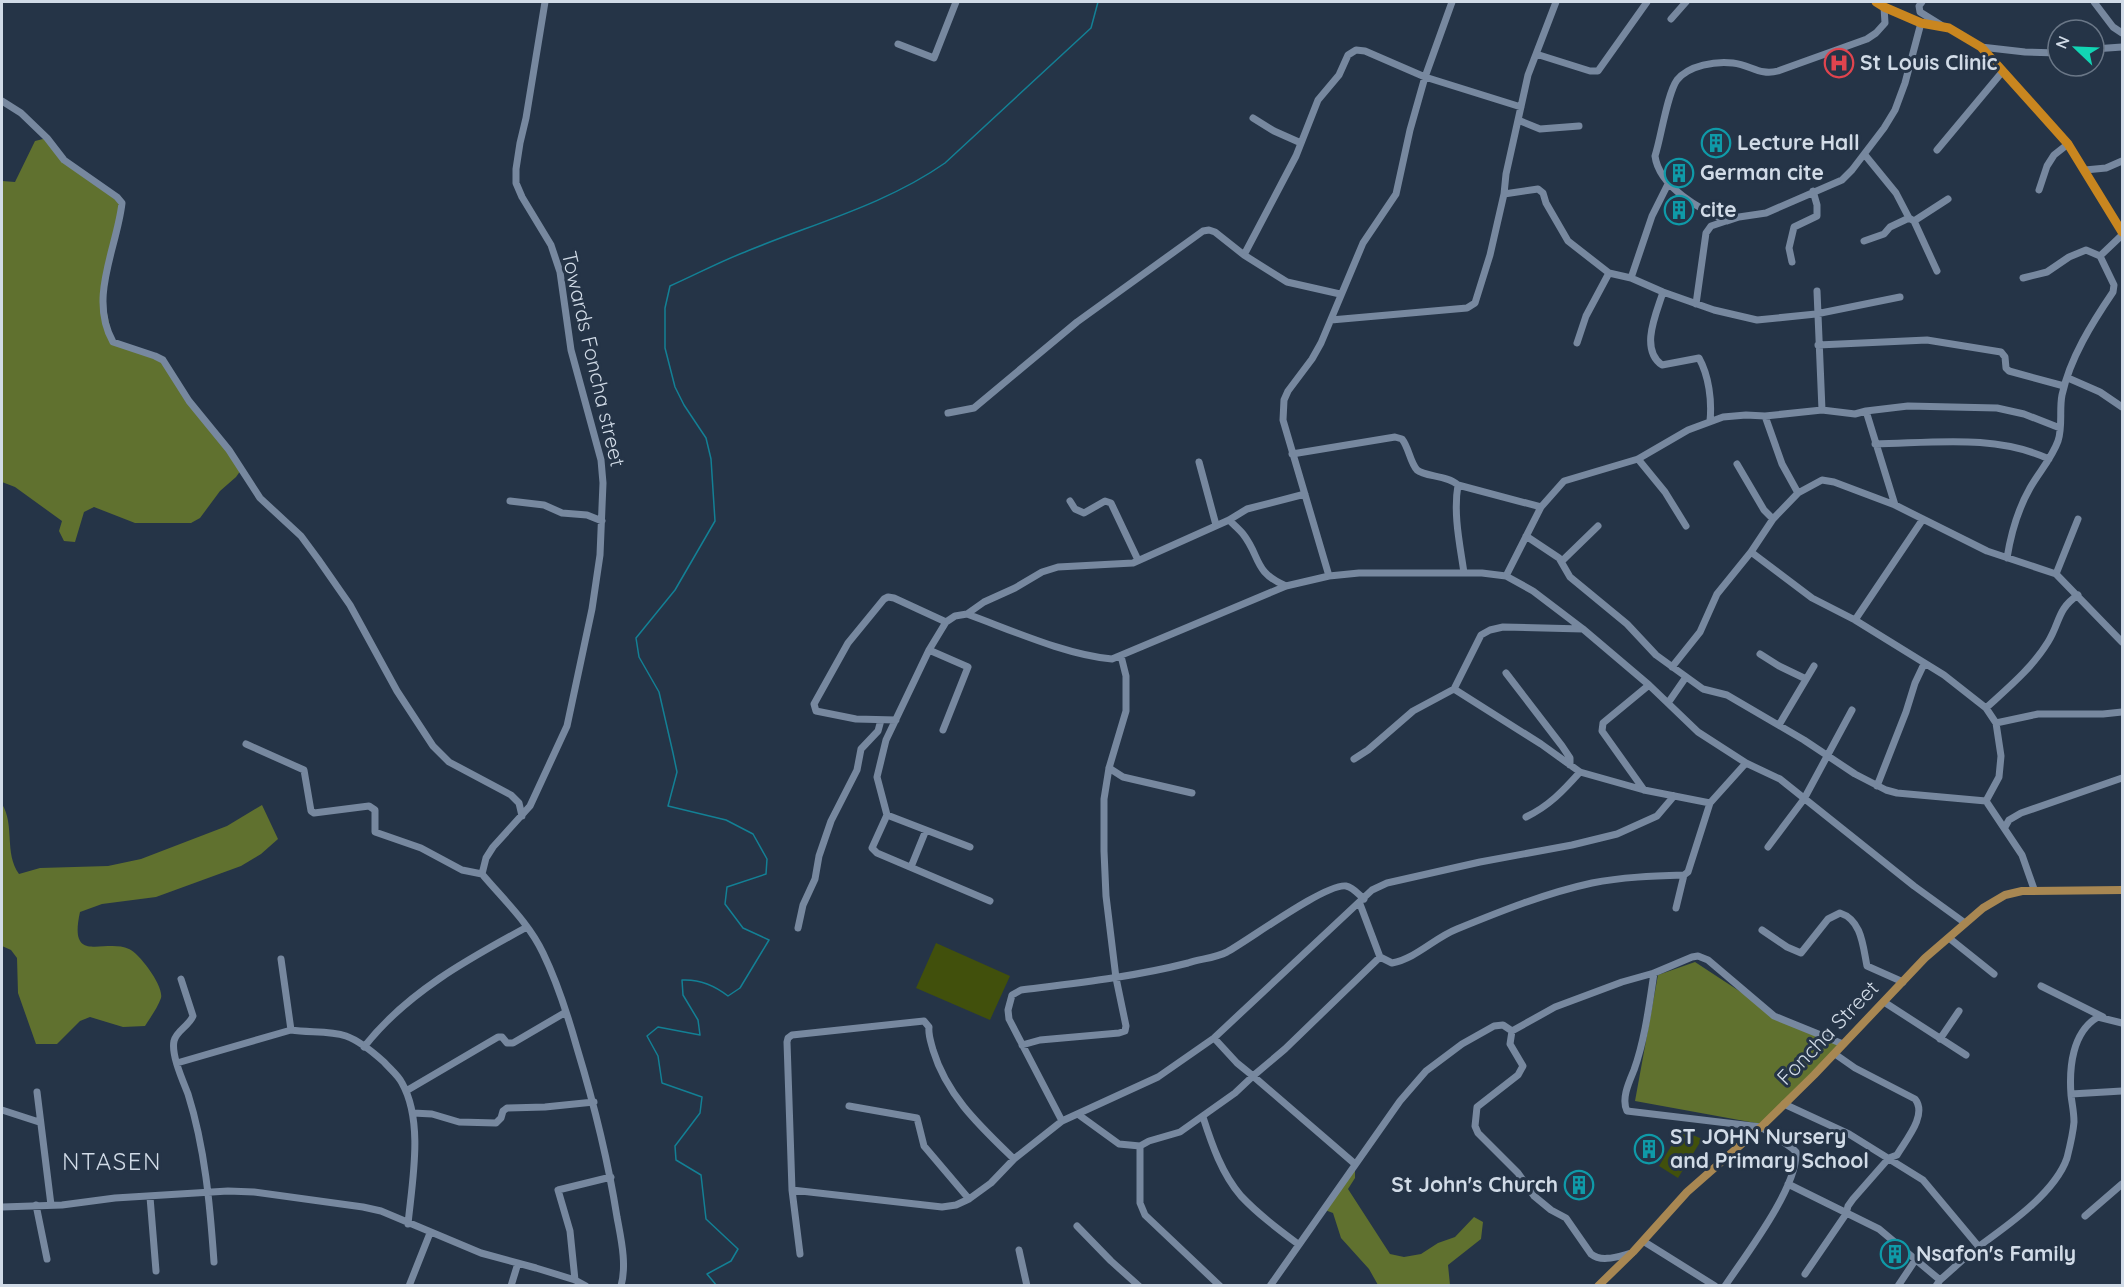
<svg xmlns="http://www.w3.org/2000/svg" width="2124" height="1287" viewBox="0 0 2124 1287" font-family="Quicksand,sans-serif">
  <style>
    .green { fill: #41500c }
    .forest { fill: #60712f }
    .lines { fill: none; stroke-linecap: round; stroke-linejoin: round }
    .stream { stroke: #138095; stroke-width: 1.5 }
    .minor { stroke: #77889f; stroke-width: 7 }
    .major { stroke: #a88752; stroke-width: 8 }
    .highway { stroke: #c9861f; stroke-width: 9 }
    .labels { text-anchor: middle; stroke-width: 6; stroke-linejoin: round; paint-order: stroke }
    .poi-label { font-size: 21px; font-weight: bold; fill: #d1dbe7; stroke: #253447; text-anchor: start }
    .street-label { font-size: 21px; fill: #d1dbe7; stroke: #253447 }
    .quarter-label { font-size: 24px; letter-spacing: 1.5px; fill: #d1dbe7; stroke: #253447 }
  </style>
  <rect width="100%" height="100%" fill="#253447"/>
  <path class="green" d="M936,943L1010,976L990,1020L916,988Z
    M1681,1130L1702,1139L1678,1178L1659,1166Z"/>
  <path class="forest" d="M47,138L64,161L122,203L103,294L113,342L163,360L241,470L236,477L220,491L200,518L191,523H135L94,507L84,512L75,542L64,541L59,531L62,521L15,487L2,482V181L15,182L35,141Z
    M2,804C15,825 4,853 19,874L40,868L108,866L141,859L227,826L262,805L278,839L261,854L241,866L156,897L102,904L80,912C68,966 104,938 129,949C139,953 164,986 161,998C158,1007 150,1018 145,1026L123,1027L90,1017L80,1021L57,1044H36L18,993L17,958L11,950L2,946Z
    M1695,962L1785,1021L1840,1044L1761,1124L1635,1101L1658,975Z
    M1355,1168V1178L1348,1189L1390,1254L1404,1257L1421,1254L1438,1243L1455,1237L1474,1217L1483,1222L1481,1239L1448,1265L1450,1285H1378L1369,1269L1341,1238L1333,1213L1325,1210Z"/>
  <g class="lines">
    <path class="stream" d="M717,1286L707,1274L731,1261L738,1249L706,1219L701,1175L676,1160L675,1146L700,1113L702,1097L662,1083L658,1056L647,1036L658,1027L700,1035L698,1020L683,995L682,980C700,979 714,985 728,996L740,988L769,940L743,928L725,904L727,887L766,874L767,859L753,834L726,820L668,806L677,772L673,753L659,692L639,657L636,638L675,590L715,521L711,459L706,438L684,405L675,387L665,348V308L670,286C695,275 719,262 745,252C812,224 885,205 945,163L1091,28L1098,2"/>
    <path class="minor" d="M545,2L526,118L520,143L516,169V183L522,197L551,245L560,272L571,350L601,460L603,483L600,555L592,609L567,726L530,806L493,847L486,858L482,874C503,899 529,923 543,953C558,984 568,1016 577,1048C594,1104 608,1160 617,1217C621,1239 627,1264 621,1286
      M1922,2L1919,6L1920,12L1941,25
      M2094,2L2113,27L2122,33
      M1884,7L1885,23L1876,33L1867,39L1778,71C1760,76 1751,65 1733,63C1716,61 1689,65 1677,80C1667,94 1661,138 1655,156C1659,187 1701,210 1727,221L1739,217L1766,213L1842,180L1852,170L1884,128L1895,110L1905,83L1921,23
      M1671,19L1686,2
      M898,44L934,58L956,2
      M1981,47L2025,52L2058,53
      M2094,49L2122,47
      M1536,54L1590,71H1598L1647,2
      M2,101L21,113L47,138L64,160L117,197L122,203C117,248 88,298 113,342L155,356L163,360L189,401L229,450L260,498L301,536L318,559L350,605L397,691L433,746L449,762L511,795L519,803L522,816
      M1253,118L1274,131L1301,143
      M1518,120L1540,129L1579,126
      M1937,150L2003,71
      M1865,155L1896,193L1909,218L1914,221L1937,271
      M2085,170L2106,168L2122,161
      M2039,190L2047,166L2054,155L2068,144
      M1504,194L1538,189L1543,193L1546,203L1568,241L1609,273L1631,278L1663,292L1714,310L1757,320L1816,314L1900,297
      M1914,221L1948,199
      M1864,241L1884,234L1890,227L1909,218
      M1244,255L1296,156L1318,100L1339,75L1348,55L1356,50L1365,51L1425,77L1521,107
      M2100,256L2122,235
      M1792,262L1789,248L1794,227L1817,216V205L1813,191
      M1631,278L1652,216L1668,184
      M1817,291L1822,410
      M1663,292C1657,312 1639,349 1662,365L1699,358C1709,376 1712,401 1710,421
      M1696,304L1706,233L1711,226L1726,221
      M1331,320L1467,308L1475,303L1490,255L1504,194L1506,174L1528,75L1556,2
      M1577,343L1586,316L1609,273
      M1818,345L1927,340L2001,352L2005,357L2006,368L2009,371L2064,386
      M2068,378L2100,392L2122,407
      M1866,411L1908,406L1997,408L2024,414L2060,428
      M948,413L974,408L1077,322L1203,231L1209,230L1215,232L1244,255L1287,282L1340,294
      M1765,416L1782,464L1798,493
      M1875,444C1933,443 1995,434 2049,459
      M1292,454L1395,437L1402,439C1409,448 1410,462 1417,470C1425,477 1447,475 1458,485C1453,514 1460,545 1464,573
      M1638,459L1665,492L1686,526
      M1199,462L1216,525
      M1737,464L1764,510L1773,519
      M1458,485L1541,507
      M510,501L544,505L562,513L587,515L602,521
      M1070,501L1075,509L1084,513L1105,501L1111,503L1138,560
      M1229,520C1234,525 1239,529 1243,534C1261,557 1253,572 1286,586
      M1526,536L1559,558L1570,577L1627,624L1656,655L1703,689L1727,695L1804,740L1855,774L1886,790L1897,793L1986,801L2022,855L2034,889
      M1751,552L1812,598L1855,620L1944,675L1986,708L1996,723L2001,756L1999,777L1986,801
      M2007,558C2011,533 2017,511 2030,488C2039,472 2052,458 2058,441C2063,426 2059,410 2062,395C2070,358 2092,323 2113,292L2114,285L2100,256L2086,250L2069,257L2047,272L2023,278
      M1562,561L1598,526
      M2056,574L2078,519
      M1329,576L1283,420L1284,400L1288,391L1312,359L1321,343L1363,243L1396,194L1410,130L1425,77L1452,2
      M1506,576L1541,507L1564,481L1638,459L1688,430L1723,417L1746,415L1765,416L1822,410L1855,414L1866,411L1895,505
      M967,614L984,602L1015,588L1042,572L1058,567L1133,563L1229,520L1247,509L1305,494
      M1855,620L1923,519
      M929,650L968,667L943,730
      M1760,654L1779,666L1806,679
      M1672,667L1700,632L1717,594L1751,552L1773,519L1798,493L1822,480L1834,482L1895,505L1987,551L2056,574L2122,642
      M1506,673L1562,746L1570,758V765
      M1454,689L1541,744L1580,772L1644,790L1710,803L1746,763
      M1668,703L1686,677
      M1986,708C2009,687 2032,668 2048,642C2060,623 2057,609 2078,595
      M896,720L856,719L816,711L814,704L848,643L884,599L888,597L894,598L946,622
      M1996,723L2038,714H2103L2122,712
      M1779,725L1814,666
      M246,744L304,770L311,811L314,813L369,806L375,810V832L421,848L462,870L482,874
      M1354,759L1368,750L1413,711L1454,689L1481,635L1490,630L1503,627L1583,629
      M1109,768L1123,777L1192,793
      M1877,786L1906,712L1915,683L1924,664
      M1644,790L1602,731L1603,723L1649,685
      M887,815L970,847
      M1526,817C1549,806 1563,791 1580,772
      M2005,827L2009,820L2021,813L2122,778
      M1768,847L1804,799L1852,710
      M911,867L926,830
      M990,901L877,853L872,848L887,815L877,777L886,740L929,650L946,622L955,616L967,614C1011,630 1066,655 1112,659L1286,586L1329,576L1359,573H1482L1506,576L1533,591L1583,629L1649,685L1698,732L1746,763L1780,779L1914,886L1965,923
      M1360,904L1380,957L1392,963C1417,958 1434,938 1457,929C1501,911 1546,893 1592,883C1622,877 1653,876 1684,875
      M1676,908L1684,875L1688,872L1710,803
      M798,928L803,905L815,879L819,856L831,821L857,770L861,749L878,731L881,720
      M1762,930L1787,947L1801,953L1828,919L1840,913C1862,920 1863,947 1867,966L1903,982
      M1949,938L1994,974
      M281,959L291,1030C309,1033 329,1030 346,1036C360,1041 374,1053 384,1062C390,1069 398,1075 402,1083C424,1122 412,1182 408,1224
      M1654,973C1649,1006 1645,1039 1634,1070C1629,1082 1621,1099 1627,1111L1761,1127L1792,1148L1796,1152C1798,1187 1745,1256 1725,1286
      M181,979L193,1016C189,1026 176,1031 174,1041C171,1055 183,1081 188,1094C205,1148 210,1205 214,1262
      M2041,986L2103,1017
      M1884,1002L1966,1055
      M1512,1031L1555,1007L1622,982L1654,973L1692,957L1698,956L1708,960L1774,1016L1843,1044
      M1512,1031L1510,1044L1523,1066L1518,1075L1477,1107L1475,1126L1478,1133L1518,1173L1534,1196L1551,1210L1566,1218L1591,1254C1602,1263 1619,1256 1632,1253
      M1940,1039L1959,1011
      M1022,1045L1040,1040L1119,1033L1125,1031L1126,1026L1116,978L1106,896L1104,851V799L1109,768L1126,711V676L1121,656
      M364,1047C406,993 468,959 527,927
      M177,1063L291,1030
      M406,1091L498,1037H502L507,1043H513L566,1012
      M37,1092L51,1205
      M2071,1094L2122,1091
      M1784,1104L1849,1134L1923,1180L1979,1247
      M849,1106L917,1118L924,1146L969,1199
      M2,1110L39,1122
      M413,1113L432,1114L459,1122L496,1123L501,1118L503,1111L507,1108L545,1107L594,1102
      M1079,1115L1119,1144L1140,1146L1149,1141L1180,1132L1235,1093L1253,1076L1237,1063L1214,1038
      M1203,1117C1212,1145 1222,1174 1241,1196C1258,1214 1278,1229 1298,1244
      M1062,1121L1009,1019L1008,1010L1012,995L1021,990C1077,983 1133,977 1188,963C1200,959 1215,958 1227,952C1249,940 1326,883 1346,886C1353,887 1359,895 1364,899
      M1140,1146V1203L1145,1215L1220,1286
      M1355,1164L1253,1076L1285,1049L1380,957
      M1788,1184L1879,1229L1940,1280
      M792,1190L942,1207L956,1205L969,1199L991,1183L1014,1159L1062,1121L1158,1077L1214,1038L1372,890L1387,883L1480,862L1572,845L1617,834L1657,816L1674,796
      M150,1197L156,1271
      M36,1205L47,1259
      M2,1207L62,1205L115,1198L228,1191L254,1192L363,1207L381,1211L481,1253L536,1268L575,1280L586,1286
      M2085,1216L2122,1184
      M1077,1226L1111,1261L1139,1286
      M1643,1241L1715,1286
      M1019,1250L1027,1286
      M800,1254L792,1190L787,1042L788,1038L792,1035L924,1021L929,1027C928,1035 931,1042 933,1050C947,1096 980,1126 1014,1159
      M1805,1274L1846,1214L1848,1206L1853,1199L1889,1158L1897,1155C1905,1141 1928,1115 1915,1099L1855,1068L1835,1054
      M575,1280L570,1231L558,1190L611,1177
      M409,1286L430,1233
      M511,1286L518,1263
      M1270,1286L1400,1101L1426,1071L1462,1044L1494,1026L1503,1025L1512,1031
      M1898,1286L1916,1259
      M1936,1286L1940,1280C1953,1269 1965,1257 1978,1247C2007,1226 2055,1193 2067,1158C2070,1146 2073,1134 2074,1122C2074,1112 2072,1104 2071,1095C2069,1068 2072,1032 2098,1017L2122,1023"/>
    <path class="major" d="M1598,1286L1633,1252L1687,1192L1761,1127L1814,1075L1925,958L1983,908L2005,895L2022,891L2122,890"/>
    <path class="highway" d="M1876,2L1884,7L1921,23L1949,28L1981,47L2068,144L2122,232"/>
  </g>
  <defs>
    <g id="hospital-ring" transform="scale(1.5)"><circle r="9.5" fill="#253447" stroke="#e0444e" stroke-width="1.5"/><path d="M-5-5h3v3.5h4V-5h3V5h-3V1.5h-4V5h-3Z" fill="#e0444e"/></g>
    <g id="building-ring" transform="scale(1.5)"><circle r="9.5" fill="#253447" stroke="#0f9aa8" stroke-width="1.5"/><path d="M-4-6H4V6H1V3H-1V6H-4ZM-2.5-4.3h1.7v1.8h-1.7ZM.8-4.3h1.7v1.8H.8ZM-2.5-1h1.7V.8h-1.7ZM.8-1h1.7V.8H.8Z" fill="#0f9aa8"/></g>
  </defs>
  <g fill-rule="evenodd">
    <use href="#hospital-ring" x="1839" y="63"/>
    <use href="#building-ring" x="1716" y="143"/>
    <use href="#building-ring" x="1679" y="173"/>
    <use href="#building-ring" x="1679" y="210"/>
    <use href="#building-ring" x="1649" y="1149"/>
    <use href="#building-ring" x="1579" y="1185"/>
    <use href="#building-ring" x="1895" y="1254"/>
  </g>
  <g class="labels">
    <g class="poi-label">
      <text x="1860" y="70">St Louis Clinic</text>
      <text x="1737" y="150">Lecture Hall</text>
      <text x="1700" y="180">German cite</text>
      <text x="1700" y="217">cite</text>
      <text x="1670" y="1144">ST JOHN Nursery<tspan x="1670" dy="24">and Primary School</tspan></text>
      <text x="1558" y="1192" text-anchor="end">St John's Church</text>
      <text x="1916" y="1261">Nsafon's Family</text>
    </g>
    <g class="street-label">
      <text transform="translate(593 359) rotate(77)" y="7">Towards Foncha street</text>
      <text transform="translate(1828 1033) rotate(-46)" y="7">Foncha Street</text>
    </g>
    <g class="quarter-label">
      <text x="112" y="1170">NTASEN</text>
    </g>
  </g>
  <rect width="2124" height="1287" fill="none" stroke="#d1dbe7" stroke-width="6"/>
  <g transform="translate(2076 48) rotate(293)"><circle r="28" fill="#253447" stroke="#6a7787" stroke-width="1.5"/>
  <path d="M0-4.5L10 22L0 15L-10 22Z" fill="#12d5b4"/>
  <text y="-9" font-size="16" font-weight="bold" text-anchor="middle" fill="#d1dbe7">N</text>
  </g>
</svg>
